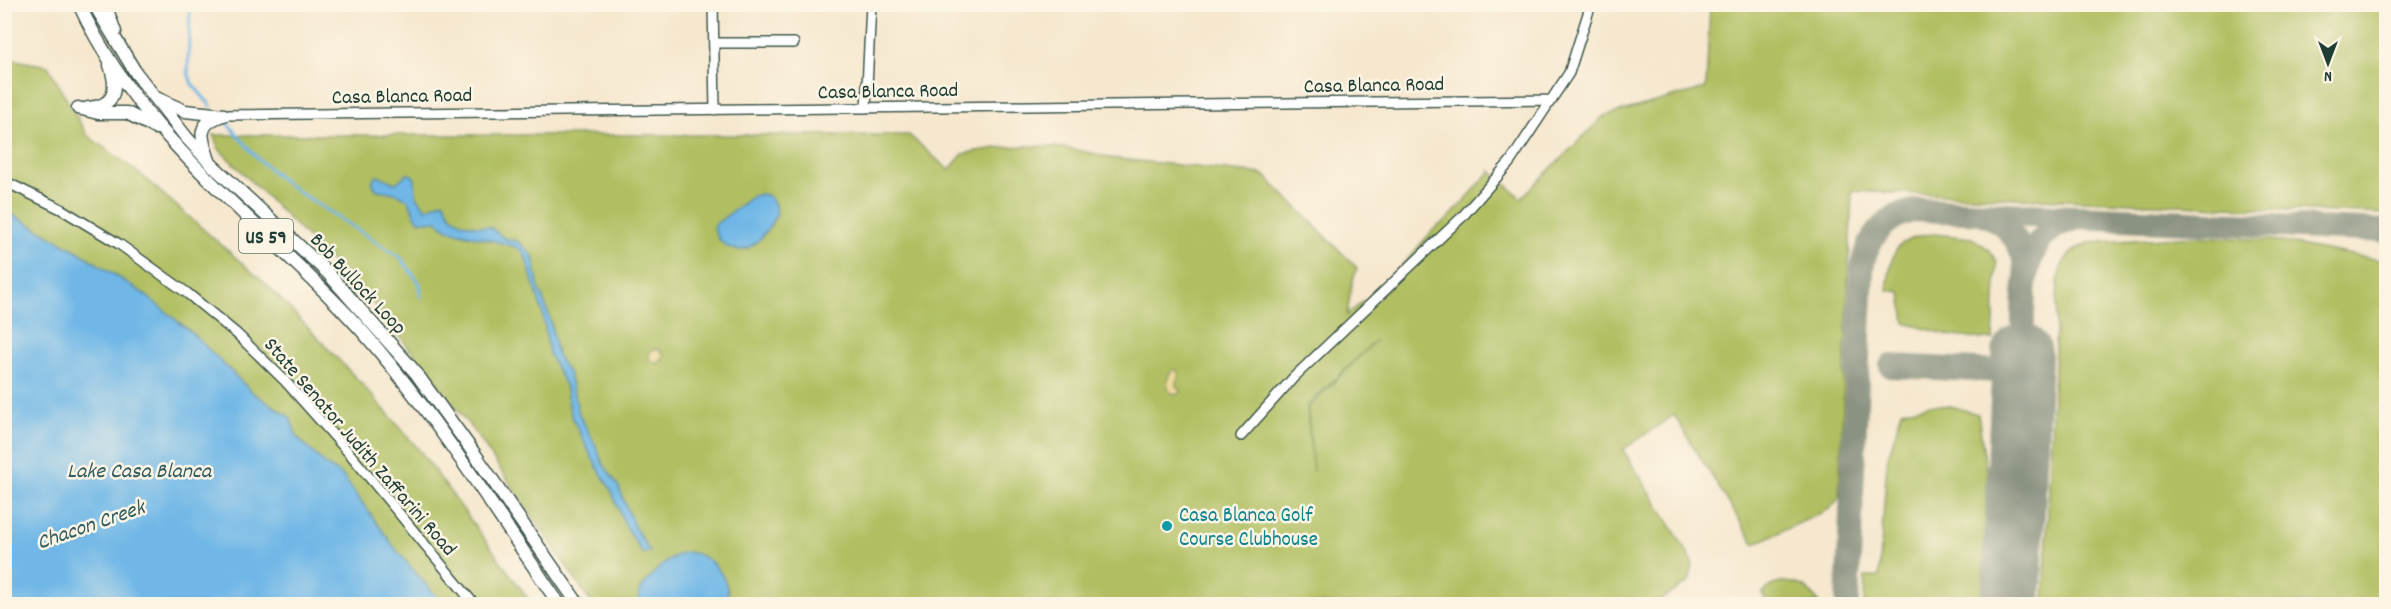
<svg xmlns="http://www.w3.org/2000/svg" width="2391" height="609" viewBox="0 0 2391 609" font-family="Dekko,sans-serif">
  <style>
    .green { fill: #b1bf62; stroke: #687e4b; stroke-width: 1.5; fill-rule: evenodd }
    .sand { fill: #eeda9e; stroke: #868c69; stroke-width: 1.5 }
    .water { fill: #70b7e7; stroke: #487a8e; stroke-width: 1.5 }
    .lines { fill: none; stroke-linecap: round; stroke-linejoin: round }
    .stream { stroke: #70b7e7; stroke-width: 3 }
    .taxiway { stroke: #8a9281; stroke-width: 24 }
    .runway { stroke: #8a9281; stroke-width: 60 }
    .minor-casing { stroke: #3f564b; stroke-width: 12 }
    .highway-casing { stroke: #3f564b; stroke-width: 15 }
    .minor { stroke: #fff; stroke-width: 9 }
    .highway { stroke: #fff; stroke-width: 12 }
    .culture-dot { fill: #0f9aa8; stroke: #fcf5e5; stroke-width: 2 }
    .labels { text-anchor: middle; stroke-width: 5; stroke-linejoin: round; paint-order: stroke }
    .shield { fill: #fcf5e5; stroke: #617469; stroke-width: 1.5 }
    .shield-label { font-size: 20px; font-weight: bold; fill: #1f3d34 }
    .street-label { font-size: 21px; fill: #1f3d34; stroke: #fcf5e5 }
    .culture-label { font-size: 21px; fill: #0d838f; stroke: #fcf5e5; text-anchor: start }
    .water-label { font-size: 22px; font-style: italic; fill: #335c61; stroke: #fcf5e5 }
  </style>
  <rect width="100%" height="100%" fill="#fcf5e5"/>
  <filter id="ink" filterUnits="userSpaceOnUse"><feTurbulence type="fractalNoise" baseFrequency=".0167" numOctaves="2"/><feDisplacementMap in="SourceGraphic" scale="12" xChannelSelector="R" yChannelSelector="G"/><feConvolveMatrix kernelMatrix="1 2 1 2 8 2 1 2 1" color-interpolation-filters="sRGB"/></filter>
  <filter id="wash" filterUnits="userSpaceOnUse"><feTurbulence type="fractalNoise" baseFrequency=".008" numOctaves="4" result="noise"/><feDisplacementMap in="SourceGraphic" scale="24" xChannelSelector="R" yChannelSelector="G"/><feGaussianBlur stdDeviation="1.35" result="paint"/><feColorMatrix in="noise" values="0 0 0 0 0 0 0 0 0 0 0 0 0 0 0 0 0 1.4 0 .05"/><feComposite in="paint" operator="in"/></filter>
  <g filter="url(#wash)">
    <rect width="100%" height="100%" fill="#f6e7ce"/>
    <path class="green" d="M1710,5H2386V214L1852,191L1839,498L1830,509L1754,544L1674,415L1623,450L1688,553L1693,565L1689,582L1654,604H592L477,435L377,307L219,149L213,135H909L949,170L963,154C1011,143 1062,143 1110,158L1263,174L1357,268L1352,283L1347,315L1389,280L1435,228L1447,220L1491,171L1521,198L1604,116L1706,88ZM1376,340L1308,408L1313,472L1307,406Z
      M4,58L48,66L87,135L140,174L266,284L361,383L421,452L532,604H5Z
      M1934,234L1972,238L1990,250L1997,263L1993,340L1952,336L1905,323L1901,292L1887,290C1892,253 1892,238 1934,234Z
      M2195,236L2272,240L2386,261V604H2044L2058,280C2061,261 2070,250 2089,243Z
      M1929,405L1951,406L1978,414L1986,468L1988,469L1982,604H1864L1865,577H1879L1887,461L1902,411Z
      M1784,582C1802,583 1810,589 1819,604H1768L1762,593L1773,585Z"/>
    <path class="sand" d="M649 356a7 7 0 1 1 14 0a7 7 0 1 1-14 0Z
      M1173,370H1177L1179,376L1176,385L1181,391L1177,395L1170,392C1166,386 1166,375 1173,370Z"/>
    <path class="water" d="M407,174L412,175L415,179L416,195L426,209L443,201C448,206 448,213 453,217C465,226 477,226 490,227L504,238L519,242L533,256L539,288L550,318L557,355L569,374L579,414L596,446L603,464L618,485L634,526L650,552L642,553L625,525L611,490L593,460L571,415L565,385L549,354L543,315L526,258C524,255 523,252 521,250C514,243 460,235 448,229C444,228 441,223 437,221H419C414,216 415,215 412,208C408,193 390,192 377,190L373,185V179L377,176C384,176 388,182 396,183Z
      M761,194C772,195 775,203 777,214C767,231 751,259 728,247C720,242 717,238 714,229L716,224L753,196Z
      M5,212L17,217L79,252L143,293L191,332L253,393L290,417L297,437L327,466L342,475L398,552L443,604H5Z
      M686,552C712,554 732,579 727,604H639V591C653,574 665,557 686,552Z"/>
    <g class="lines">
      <path class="stream" d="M190,4L188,72L192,84L211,106
        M227,123L259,160L291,187L401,258L420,284L421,297"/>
      <path class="taxiway" d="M1983,214C2008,223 2024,245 2026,272
        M2022,354C2025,306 2014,233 2075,219
        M1891,366L2021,372
        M1847,604L1862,269C1866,237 1888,213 1920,210L2386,231"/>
      <path class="runway" d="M2011,604L2022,354"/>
    </g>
  </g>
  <g filter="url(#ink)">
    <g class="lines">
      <g class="minor-casing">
        <path id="minor" d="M713,4L715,110
          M714,43H794
          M866,108L871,4
          M224,115L1552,100
          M4,181L61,209L119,244L187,293L237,334L285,381L350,454L474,604
          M1241,436L1294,377L1462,217L1510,162L1569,73L1591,4"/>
      </g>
      <g class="highway-casing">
        <path id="highway" d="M79,4C143,144 265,222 363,332C437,417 496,512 559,604
          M94,4L136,73L186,137L211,164L327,272L416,373L476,456L578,604
          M105,4L115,32
          M156,98L185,111L224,115
          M78,108L98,113H127L156,128
          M88,108C116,106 118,89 110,65
          M209,160C202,140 195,125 220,116"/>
      </g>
      <use href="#minor" class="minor"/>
      <use href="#highway" class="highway"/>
    </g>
  </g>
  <circle class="culture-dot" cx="1167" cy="526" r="6"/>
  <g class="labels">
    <rect class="shield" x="239" y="219" width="54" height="34" rx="4.5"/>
    <g class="shield-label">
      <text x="266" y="243">US 59</text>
    </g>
    <g class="street-label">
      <text transform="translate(1374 84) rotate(-1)" y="7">Casa Blanca Road</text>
      <text transform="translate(888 90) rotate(-1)" y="7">Casa Blanca Road</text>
      <text transform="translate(402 95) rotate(-1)" y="7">Casa Blanca Road</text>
      <text transform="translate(359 283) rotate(47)" y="7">Bob Bullock Loop</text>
      <text transform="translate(361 446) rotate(49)" y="7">State Senator Judith Zaffarini Road</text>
    </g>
    <g class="culture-label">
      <text x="1179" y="521">Casa Blanca Golf<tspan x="1179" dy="24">Course Clubhouse</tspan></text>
    </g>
    <g class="water-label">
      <text x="139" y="477">Lake Casa Blanca</text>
      <text transform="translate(90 523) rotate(-19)" y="8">Chacon Creek</text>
    </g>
  </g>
  <rect width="2391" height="609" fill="none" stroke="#fcf5e5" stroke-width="24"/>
  <g transform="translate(2328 63) rotate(180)" stroke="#fcf5e5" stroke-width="4.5" paint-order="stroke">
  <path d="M0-4.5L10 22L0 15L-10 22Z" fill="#1f3d34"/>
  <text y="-9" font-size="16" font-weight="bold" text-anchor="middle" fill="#1f3d34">N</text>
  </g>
</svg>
